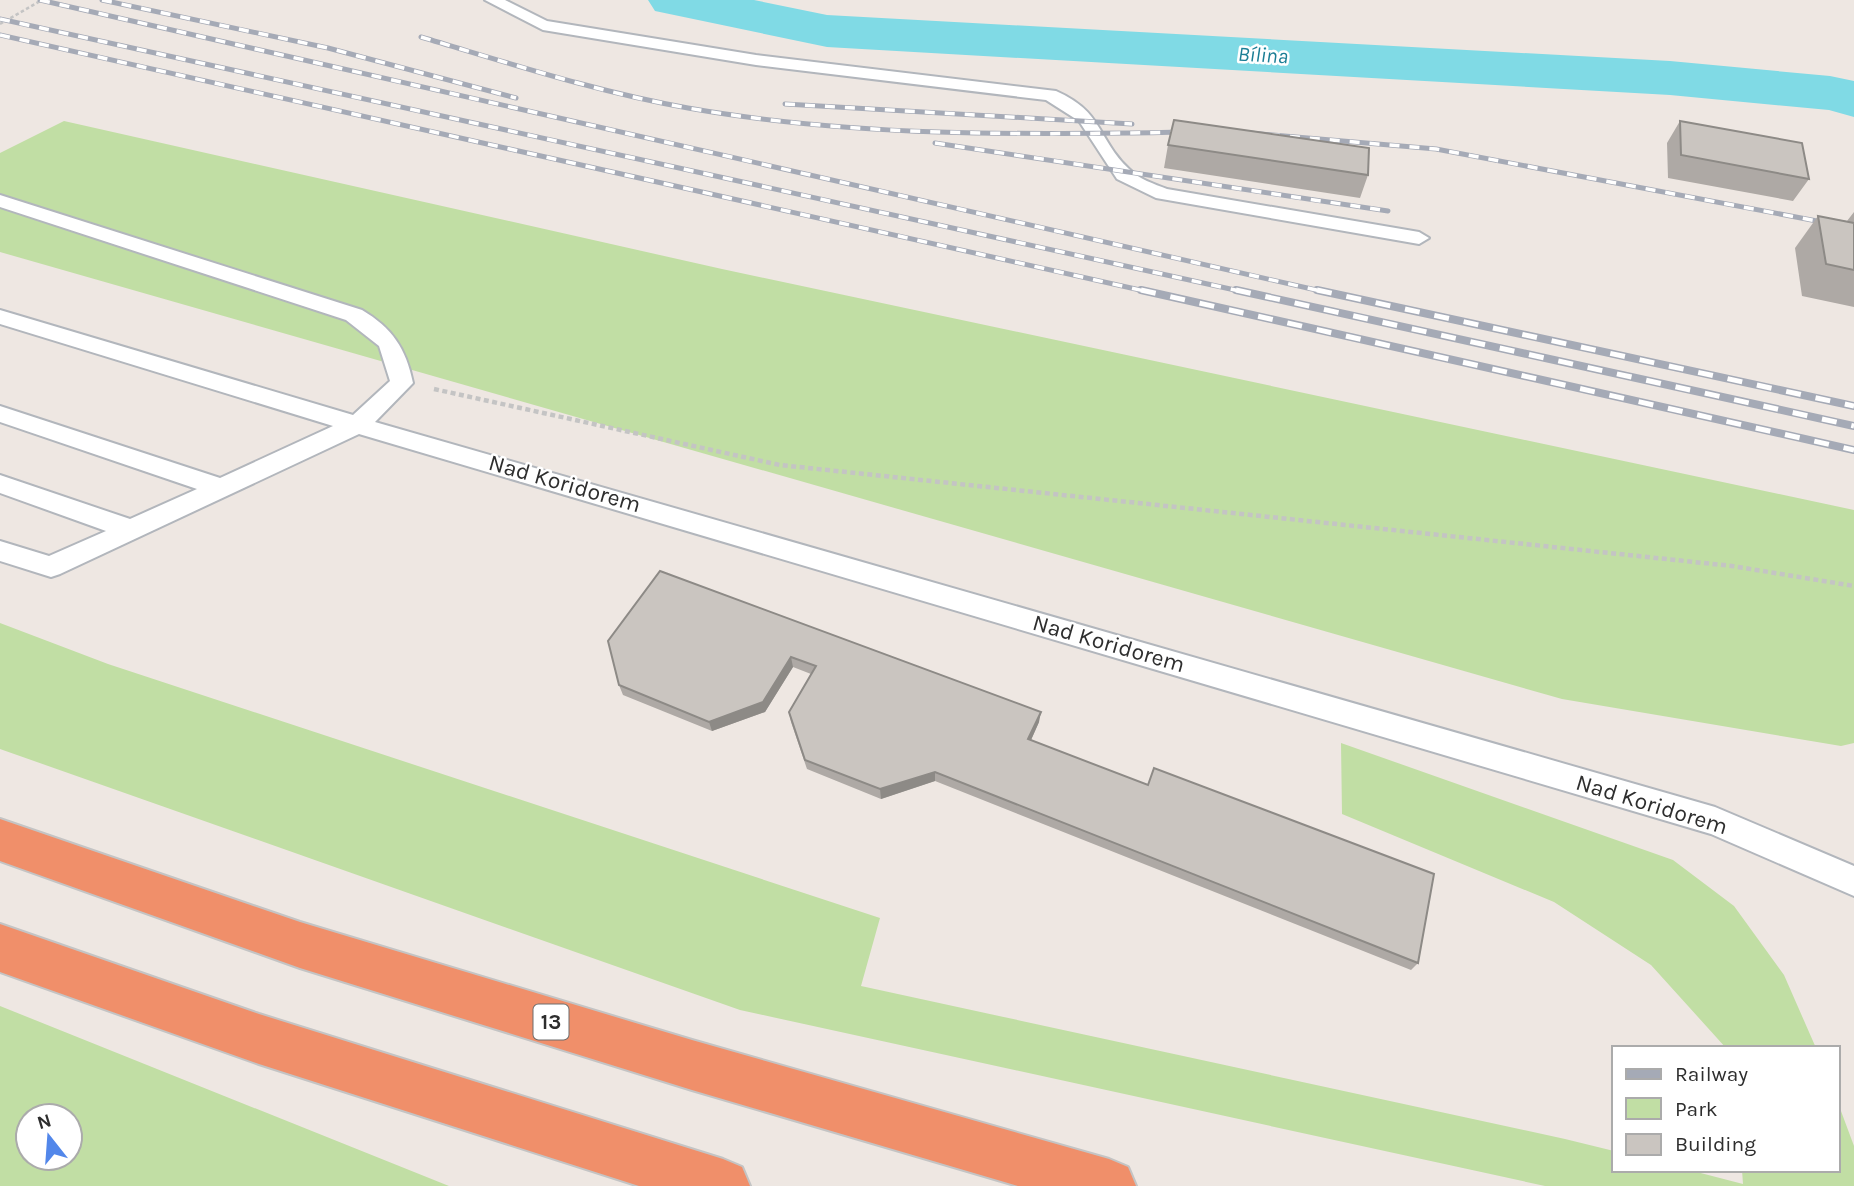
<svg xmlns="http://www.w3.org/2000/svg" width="1854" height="1186" viewBox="0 0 1854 1186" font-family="Karla,sans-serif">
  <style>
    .green { fill: #c1dea4; fill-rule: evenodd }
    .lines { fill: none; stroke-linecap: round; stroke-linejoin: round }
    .river { fill: #80dae5; fill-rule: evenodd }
    .lane-casing { stroke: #b2b6bc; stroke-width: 4 }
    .highway-casing { stroke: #c4c4c4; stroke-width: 4 }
    .path-far1 { stroke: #c4c4c4; stroke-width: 2.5; stroke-dasharray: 3.5 2.5; stroke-linecap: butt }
    .path { stroke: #c4c4c4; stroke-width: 4.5; stroke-dasharray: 5 3.5; stroke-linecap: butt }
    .lane { fill: #fff; fill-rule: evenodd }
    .highway { fill: #f08f6a; fill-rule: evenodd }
    .rail-far1-casing { stroke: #a5aab6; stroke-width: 5 }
    .rail-casing { stroke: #a5aab6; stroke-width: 8 }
    .rail-far1 { stroke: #fff; stroke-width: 3.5; stroke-dasharray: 10; stroke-linecap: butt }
    .rail { stroke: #fff; stroke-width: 5; stroke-dasharray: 15; stroke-linecap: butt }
    .wall { fill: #aea9a5 }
    .shaded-wall { fill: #8d8a86 }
    .building { fill: #cac5c0; stroke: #8d8a86; stroke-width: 2 }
    .labels { text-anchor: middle; stroke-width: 5; stroke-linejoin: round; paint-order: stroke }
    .far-water-label { font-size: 21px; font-style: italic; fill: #1b7e95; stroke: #fff }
    .shield { fill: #fff; stroke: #6d6d6d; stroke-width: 2 }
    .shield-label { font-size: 21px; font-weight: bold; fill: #2e2e2e }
    .street-label { font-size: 23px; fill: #2e2e2e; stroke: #fff }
  </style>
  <rect width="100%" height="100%" fill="#eee7e2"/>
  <path class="green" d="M64,121L722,269L1854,510V743L1841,746L1562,699L0,252V153Z
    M0,623L108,664L880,918L861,986L1565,1139L1614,1151V1170H1689L1743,1184L1742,1170H1838V1103L1854,1146V1186H1545L740,1010L0,749Z
    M1341,743L1673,860L1734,906L1784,975L1816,1048H1726L1651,965L1554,902L1342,814Z
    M0,1006L449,1186H0ZM70,1116V1158H28V1116Z"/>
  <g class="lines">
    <path class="river" d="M648,0H754L827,15L1670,61L1830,76L1854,81V117L1829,110L1670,95L827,47L655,11Z"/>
    <g class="lane-casing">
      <path id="lane" d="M485,0H505L547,21L756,55L1056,91C1104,112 1097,139 1129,169C1139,179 1154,184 1167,189L1419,232L1429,238L1419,244L1156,198L1117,179L1079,121L1046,100L756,65L543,30Z
        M0,195L362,310C392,328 406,348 413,383L375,422L1715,807L1854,866V896L1711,834L359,434L60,574L51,577L0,561V541L49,556L106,531L0,493V475L130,519L197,489L0,422V406L220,478L333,426L0,324V310L353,415L390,381L379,346L346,320L0,207Z"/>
    </g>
    <g class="highway-casing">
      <path id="highway" d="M0,819L300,922L692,1040L1109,1159L1128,1167L1136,1186H1018L692,1090L300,968L0,861Z
        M0,924L259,1014L723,1159L742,1167L750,1186H639L259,1064L0,972Z"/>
    </g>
    <path class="path-far1" d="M0,24L42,0"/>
    <path class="path" d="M434,389L780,465L1732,566L1854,586"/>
    <use href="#lane" class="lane"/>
    <use href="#highway" class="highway"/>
    <g class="rail-far1-casing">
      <path id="rail-far1" d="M40,0L1325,292
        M102,0L328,48L516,98
        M0,19L1244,292
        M0,35L1149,292
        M421,37C509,63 597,92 688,108C854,137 1023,135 1191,132
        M785,104L1132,124
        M1250,133L1436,149L1854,228
        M935,143L1388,211"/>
    </g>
    <g class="rail-casing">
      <path id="rail" d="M1141,290L1854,450
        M1236,290L1854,426
        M1317,290L1854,406"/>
    </g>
    <use href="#rail-far1" class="rail-far1"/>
    <use href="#rail" class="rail"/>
  </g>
  <path class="wall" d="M1680,121L1809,179L1793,201L1668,178L1667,143Z
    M1168,145L1368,175L1360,198L1164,168Z
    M1854,212V307L1802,296L1795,248L1818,216L1847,221Z
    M660,571L1039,722L1031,740L1418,963L1411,970L935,781L881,799L807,769L791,722L789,712L811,674L793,667L765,712L712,731L623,695L619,685Z"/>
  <path class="shaded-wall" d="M791,657L793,667L765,712L712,731L709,722Z
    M1041,712L1039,722L1027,749L1028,739Z
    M935,772V781L881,799L880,789Z"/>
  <path class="building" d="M1174,120L1369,148L1368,175L1168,145Z
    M1680,121L1802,143L1809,179L1681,155Z
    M1818,216L1854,223V270L1826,264Z
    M660,571L1041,712L1028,739L1148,785L1154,768L1434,874L1418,963L935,772L880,789L805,760L789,712L816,666L791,657L763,702L709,722L619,685L608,641Z"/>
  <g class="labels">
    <g class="far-water-label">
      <text transform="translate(1263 55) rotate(3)" y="7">Bílina</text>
    </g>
    <rect class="shield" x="533.5" y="1004.5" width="35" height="35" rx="5"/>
    <g class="shield-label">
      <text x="551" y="1029">13</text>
    </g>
    <g class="street-label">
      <text transform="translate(565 483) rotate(16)" y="8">Nad Koridorem</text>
      <text transform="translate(1109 643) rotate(16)" y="8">Nad Koridorem</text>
      <text transform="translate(1652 804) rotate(17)" y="8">Nad Koridorem</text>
    </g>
  </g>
  <rect x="1612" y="1046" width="228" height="126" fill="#ffffff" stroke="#ababab" stroke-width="2"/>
  <rect x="1626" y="1069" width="35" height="10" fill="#a5aab6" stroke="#ababab" stroke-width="2"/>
  <text x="1675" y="1081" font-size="21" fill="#2e2e2e">Railway</text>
  <rect x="1626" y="1098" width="35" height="21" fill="#c1dea4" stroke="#ababab" stroke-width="2"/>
  <text x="1675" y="1116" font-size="21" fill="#2e2e2e">Park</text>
  <rect x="1626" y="1134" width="35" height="21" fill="#cac5c0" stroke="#ababab" stroke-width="2"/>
  <text x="1675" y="1151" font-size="21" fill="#2e2e2e">Building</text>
  <g transform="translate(49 1137) rotate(343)"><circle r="33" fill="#ffffff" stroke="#ababab" stroke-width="2"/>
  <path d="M0-5L12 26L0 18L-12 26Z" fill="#5287ea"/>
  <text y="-10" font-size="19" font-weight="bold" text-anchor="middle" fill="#2e2e2e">N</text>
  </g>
</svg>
